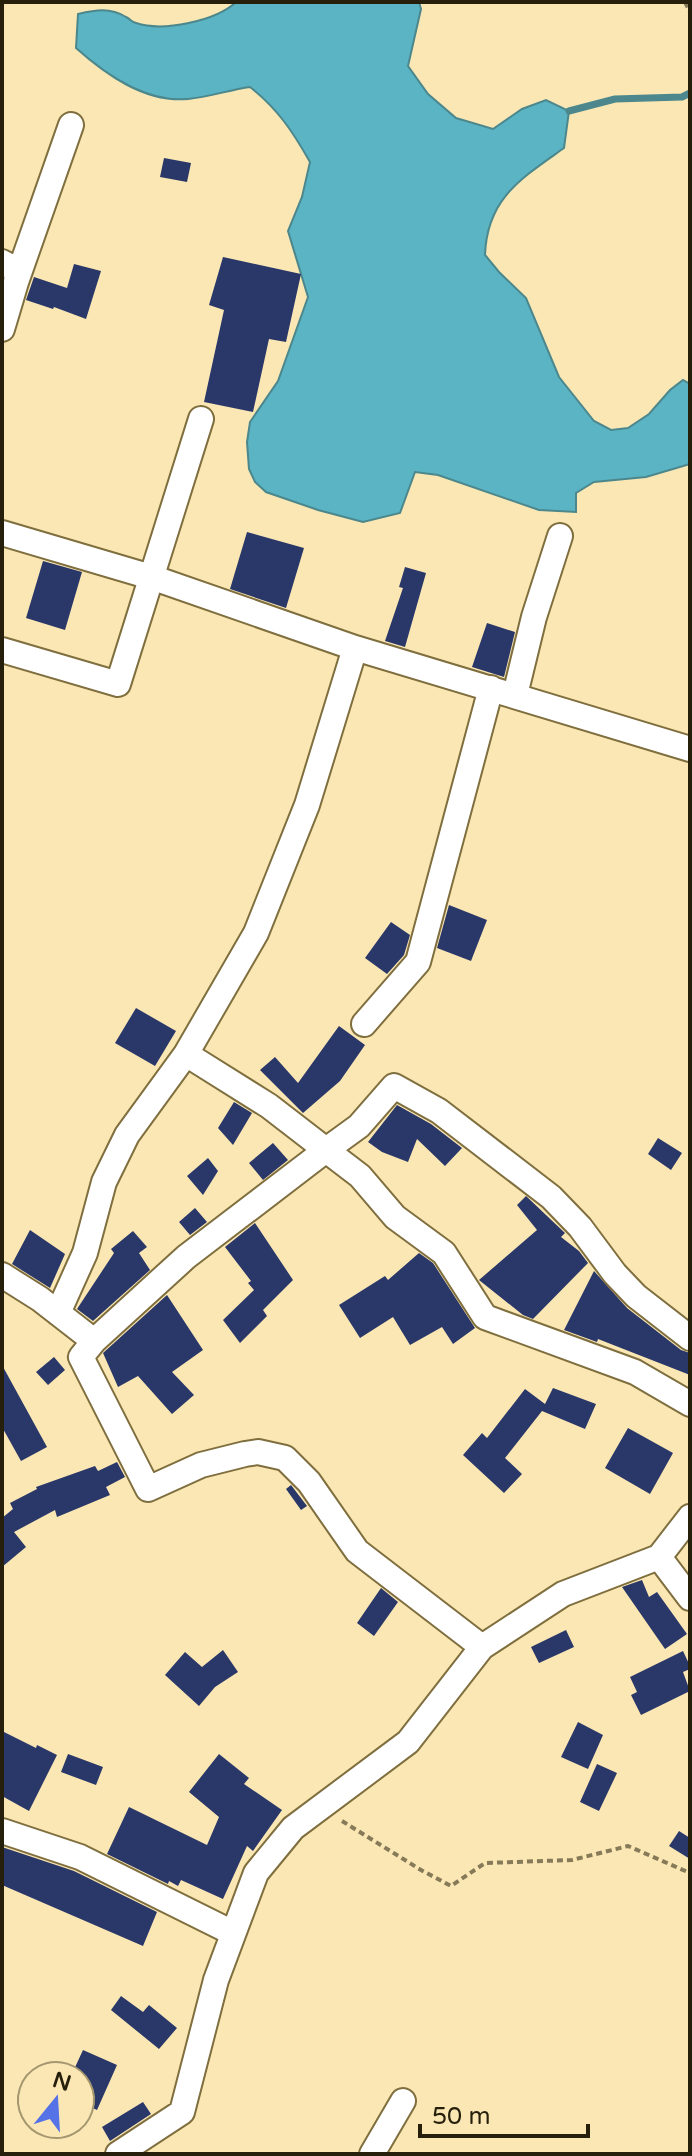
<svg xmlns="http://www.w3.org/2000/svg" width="692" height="2156" viewBox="0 0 692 2156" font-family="'Varela Round',sans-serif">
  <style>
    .water { fill: #5bb4c3; stroke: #4b878c; stroke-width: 2 }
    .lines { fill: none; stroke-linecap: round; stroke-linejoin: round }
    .stream { stroke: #4b878c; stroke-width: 7 }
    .building { fill: #2a3769 }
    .street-casing { stroke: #7f6e3e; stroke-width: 28 }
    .path { stroke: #867a58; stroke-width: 4; stroke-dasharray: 6 4; stroke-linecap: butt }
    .street { stroke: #fff; stroke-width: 24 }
  </style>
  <rect width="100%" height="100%" fill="#fae7b4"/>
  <path class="water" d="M236,2H419L421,9L408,66L428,94L456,118L493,129L522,109L546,100L569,111L564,148C522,178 487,198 485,255L499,272L526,298L559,377L594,421L611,430L628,428L649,414L670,390L683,380L690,384V464L646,477L594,482L576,493V512L539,510L438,475L415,472L400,513L363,522L318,510L266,492L255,482L249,469L247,442L250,422L278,381L308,297L288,231L302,197L310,162C293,132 278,109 250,87C229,90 209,97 188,99C145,103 105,74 76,48L78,14C95,10 110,7 126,17C132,20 130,21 136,23C163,32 216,21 236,2Z"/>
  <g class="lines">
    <path class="stream" d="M569,111L615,99L682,97L690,93"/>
  </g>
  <path class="building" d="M164,158L191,163L187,182L160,177Z
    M223,257L301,274L286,342L269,339L253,412L204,402L224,310L209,305Z
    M74,264L101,271L86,319L54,307L53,309L26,300L34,277L67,288Z
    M247,532L304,548L286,608L230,589Z
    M43,561L82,572L65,630L26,618Z
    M405,567L426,573L405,647L385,641L403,588L399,587Z
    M487,623L515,632L504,677L472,667Z
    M449,905L487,920L471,961L437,948Z
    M391,922L410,935L404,955L387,974L365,958Z
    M136,1008L176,1031L155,1066L115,1043Z
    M339,1026L365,1045L340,1081L303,1113L260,1070L275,1057L298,1083Z
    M234,1102L252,1113L233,1145L218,1128Z
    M397,1105L431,1124L462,1148L445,1166L417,1139L408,1162L382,1152L368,1142Z
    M658,1138L682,1153L671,1170L648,1154Z
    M273,1143L288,1160L263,1180L249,1163Z
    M208,1158L218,1171L203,1195L187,1176Z
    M526,1196L565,1233L561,1237L579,1251L588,1263L533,1319L523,1315L479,1280L537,1230L517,1205Z
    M195,1208L207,1222L190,1235L179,1222Z
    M255,1223L293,1280L263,1310L267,1316L240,1343L223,1320L254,1290L248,1283L251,1281L225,1247Z
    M30,1230L65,1254L50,1288L12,1264Z
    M133,1231L147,1247L139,1253L150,1270L93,1321L77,1309L114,1253L111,1249Z
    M419,1253L433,1263L475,1328L453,1344L442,1327L410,1345L393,1317L360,1338L339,1305L385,1276L388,1280Z
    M594,1271L627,1308L681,1350L690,1353V1375L598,1339L597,1342L564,1330Z
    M167,1295L203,1350L172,1372L194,1395L172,1414L138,1376L118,1387L103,1353Z
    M54,1357L65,1370L48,1385L36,1372Z
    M2,1365L47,1447L21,1461L2,1427Z
    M553,1388L596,1404L585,1429L542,1411L505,1458L522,1474L504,1493L463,1455L482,1433L487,1438L525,1389L545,1404Z
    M628,1428L673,1453L650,1494L605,1468Z
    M117,1462L125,1477L106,1487L110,1495L57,1517L55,1510L14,1532L26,1547L2,1567V1518L13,1509L10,1503L37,1489L36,1487L95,1466L98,1471Z
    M291,1485L307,1506L301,1510L286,1489Z
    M642,1580L649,1597L657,1592L687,1634L665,1649L622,1587Z
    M381,1588L398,1602L374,1636L357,1623Z
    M566,1630L574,1647L539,1663L531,1647Z
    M223,1650L238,1672L215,1687L199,1706L165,1675L185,1652L202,1667Z
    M683,1651L690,1666V1669L683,1672L690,1691L641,1715L631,1695L637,1692L630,1677Z
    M578,1722L603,1735L588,1769L561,1757Z
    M2,1731L36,1748L37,1745L57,1755L29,1811L2,1796Z
    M68,1754L103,1767L96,1785L61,1772Z
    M219,1754L249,1778L244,1784L282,1810L253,1851L247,1846L223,1899L181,1880L178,1886L169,1881L168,1884L107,1854L129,1807L207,1845L219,1817L189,1792Z
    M597,1764L617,1773L599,1811L580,1802Z
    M679,1831L690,1838V1859L669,1846Z
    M2,1847L74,1871L157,1912L143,1946L2,1885Z
    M121,1996L143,2012L149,2005L177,2028L159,2049L111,2010Z
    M83,2050L117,2065L97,2110L80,2102V2076H71Z
    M143,2102L151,2114L110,2141L102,2127Z"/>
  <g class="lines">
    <g class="street-casing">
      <path id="street" d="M2,262L17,270L16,282L2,329
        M16,282L71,125
        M2,533L151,577L355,648L690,749
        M2,650L118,684L201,419
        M515,695L534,617L560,536
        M364,1024L418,962L491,688
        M186,1054L269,1106L326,1150L359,1126L394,1086L439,1111L551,1197L580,1227L615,1274L636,1296L690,1338
        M2,1275L40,1299L94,1341L186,1257L326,1150L360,1176L395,1217L444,1253L485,1317L635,1372L690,1404
        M58,1313L85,1253L104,1182L127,1135L186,1054L256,933L307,805L355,648
        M94,1341L81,1357L148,1489L201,1465L245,1454L258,1452L285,1458L309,1482L357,1551L482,1647
        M659,1557L690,1598
        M2,1831L80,1857L233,1933
        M118,2154L182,2112L216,1980L256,1873L293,1828L408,1742L482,1647L563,1594L659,1557L690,1517
        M372,2154L403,2101"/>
    </g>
    <path class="path" d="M685,2L690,12
      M342,1821L421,1870L451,1886L485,1863L572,1860L628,1846L690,1873"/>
    <use href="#street" class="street"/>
  </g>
  <rect width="692" height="2156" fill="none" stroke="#261f0b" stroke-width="8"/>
  <g transform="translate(56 2100) rotate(18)"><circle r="38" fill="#fae7b4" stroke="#a59770" stroke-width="2"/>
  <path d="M0-6L14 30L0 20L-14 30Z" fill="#5672e7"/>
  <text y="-12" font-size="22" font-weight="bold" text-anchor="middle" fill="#261f0b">N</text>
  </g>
  <path d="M420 2124v12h168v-12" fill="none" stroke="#261f0b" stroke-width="4"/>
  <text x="432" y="2124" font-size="24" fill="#261f0b" stroke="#fae7b4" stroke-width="6" paint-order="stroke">50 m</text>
</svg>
